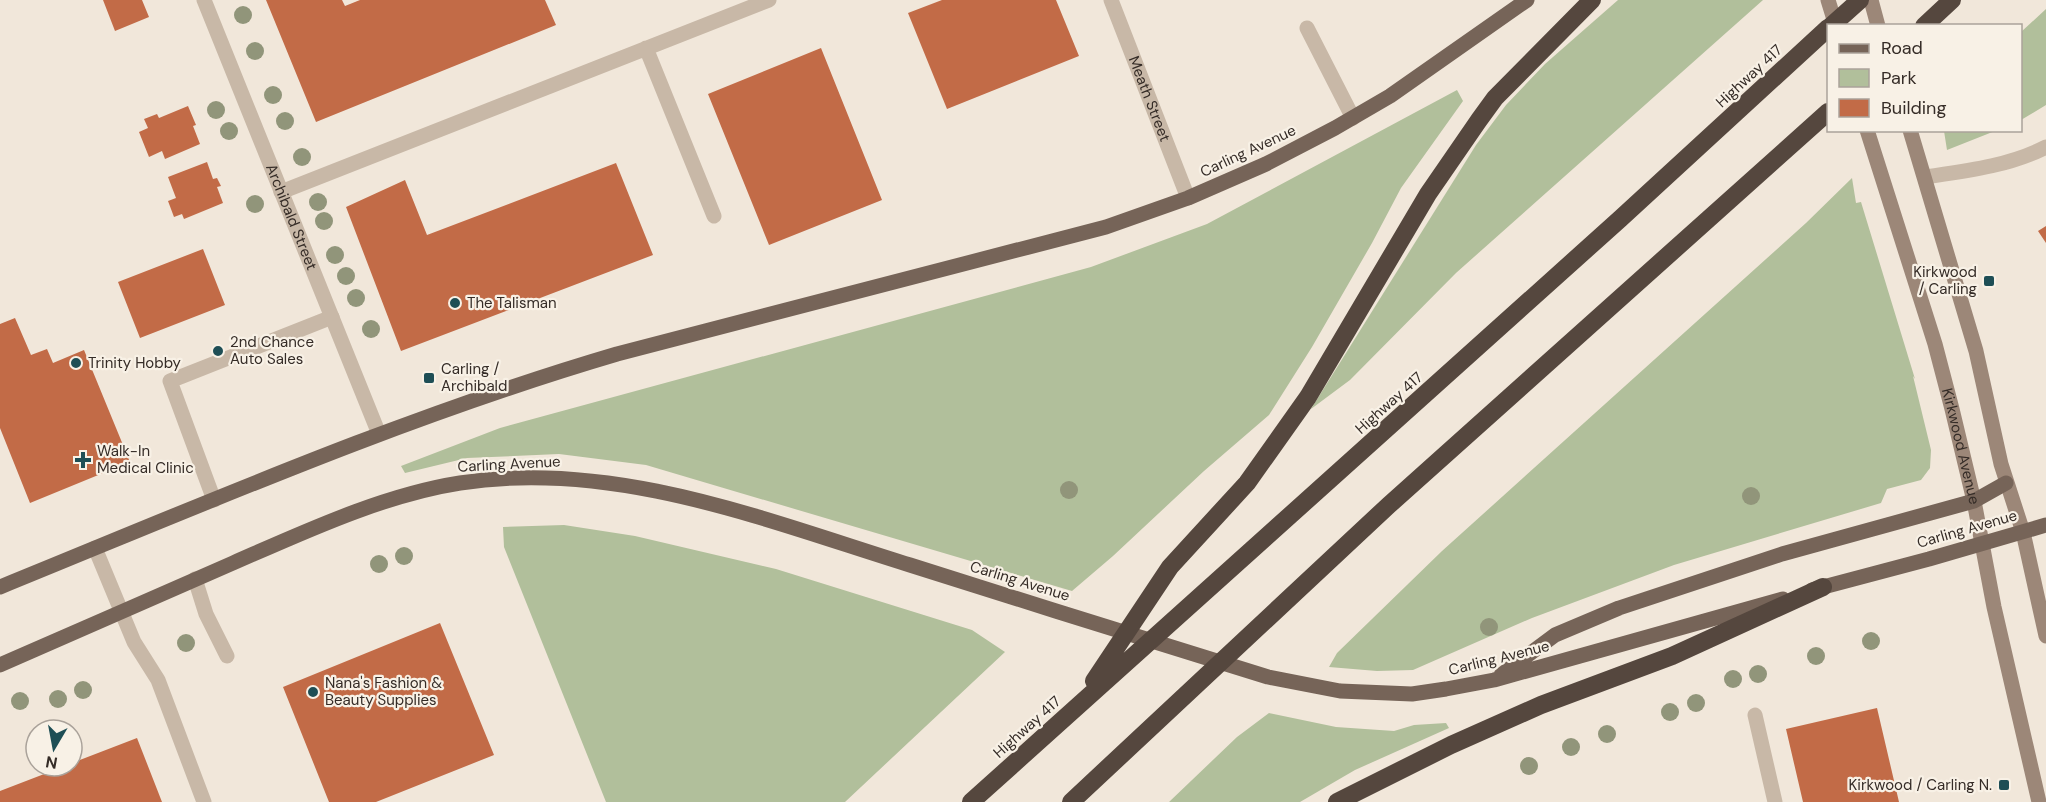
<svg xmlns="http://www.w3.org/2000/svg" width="2046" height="802" viewBox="0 0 2046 802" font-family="'DM Sans',sans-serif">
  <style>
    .green { fill: #b1bf9b }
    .building { fill: #c26b47 }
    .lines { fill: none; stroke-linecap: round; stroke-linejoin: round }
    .service { stroke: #c8b8a7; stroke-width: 15 }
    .minor { stroke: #c8b8a7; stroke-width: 15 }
    .secondary { stroke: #9c8778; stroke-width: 15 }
    .primary { stroke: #766458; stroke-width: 15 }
    .motorway { stroke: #55473e; stroke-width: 18 }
    .tree { fill: #91957a }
    .poi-dot { fill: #1e4e55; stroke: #f8f1e6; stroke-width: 2 }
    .labels { text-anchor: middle; stroke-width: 4.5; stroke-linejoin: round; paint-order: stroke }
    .street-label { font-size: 15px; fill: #352c27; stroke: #f8f1e6 }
    .poi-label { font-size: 15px; fill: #352c27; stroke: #f8f1e6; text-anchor: start }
  </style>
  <rect width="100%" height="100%" fill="#f1e7da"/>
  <path class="green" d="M1618,0H1763L1456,273L1350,380L1311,409L1476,145L1506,105L1545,64Z
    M2046,9V105L2021,120V32Z
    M1457,90L1463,101L1401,188L1372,243L1312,347L1269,415L1204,471L1113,556L1072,591L646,465L559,454L467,458L405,473L401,466L500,428L1091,267L1207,224Z
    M1944,131V130L1995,131L1947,150Z
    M1852,178L1856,203L1861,202L1915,379L1913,376L1931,450L1930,468L1921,480L1887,489L1881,503L1674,565L1532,618L1413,670L1377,671L1329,667L1337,653L1442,551L1806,223Z
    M564,525L635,536L776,569L972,630L1005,652L845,802H606L504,547L503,527Z
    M1269,713L1336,727L1394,731L1414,725L1446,723L1449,728L1355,770L1300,802H1169L1237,737Z"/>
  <path class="building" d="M103,0H142L149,17L115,31Z
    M266,0H342L345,6L360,0H545L556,25L316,122Z
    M942,0H1056L1079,56L947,109L908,13Z
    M821,48L882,200L769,245L708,94Z
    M188,106L196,125L193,126L200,144L165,159L162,151L149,157L139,132L148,128L144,119L157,114L159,118Z
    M207,162L213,179L217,178L221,186L217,187L223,203L184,219L182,214L174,217L168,201L176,198L168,177Z
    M616,163L653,255L401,351L346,207L405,180L427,235Z
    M2046,226V243L2038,231Z
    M203,249L225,305L140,338L118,282Z
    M15,318L31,355L47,349L53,363L84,350L130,462L30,503L0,428V324Z
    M440,623L494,755L376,802H329L283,687Z
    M1877,708L1899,802H1803L1786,729Z
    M137,738L162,802H0V791L65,766H72V763Z"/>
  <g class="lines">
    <path class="service" d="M1307,28L1353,118
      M646,48L714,216
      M1925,177C1966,171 2009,166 2046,147
      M281,192L769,0
      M214,500L170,381L332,317
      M95,548L134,642L158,680L204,802
      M195,579L206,614L227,656
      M1755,715L1775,802"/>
    <g class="minor">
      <path id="s1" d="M204,0L379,434"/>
      <path id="s2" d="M1111,0L1188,198"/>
    </g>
    <g class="secondary">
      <path d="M1828,0L1836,26"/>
      <path d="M1871,0L1878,26"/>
      <path id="s3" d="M1867,130L1935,344L1952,409L1974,501L1994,607L2039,802"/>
      <path d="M1910,130L1976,351L2001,464L2023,532L2046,636"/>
    </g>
    <path class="primary" d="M0,587C204,504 406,416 617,354L1106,227L1188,198L1266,164L1335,128L1390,96L1527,0
      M1812,590L1929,559L2046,525
      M0,665C78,631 155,597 233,563C304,532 383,495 460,483C614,459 765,520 910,565C1029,603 1149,640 1268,677L1340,691L1412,694L1446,689L1494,680L1783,599
      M1501,675L1555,635L1619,608L1782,554L1974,501L2006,483"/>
    <path class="motorway" d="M1831,26L1860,0
      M1924,26L1952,0
      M1094,681L1170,567L1247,483L1308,397L1428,194L1479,120L1495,98L1592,0
      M971,802L1620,219L1828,28
      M1071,802L1389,505L1828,112
      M1337,802L1451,745L1541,705L1672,656L1823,587"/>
  </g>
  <g class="tree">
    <circle cx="243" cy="15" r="9"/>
    <circle cx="255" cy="51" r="9"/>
    <circle cx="273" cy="95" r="9"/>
    <circle cx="216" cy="110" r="9"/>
    <circle cx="285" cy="121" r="9"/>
    <circle cx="229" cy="131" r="9"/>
    <circle cx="302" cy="157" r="9"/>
    <circle cx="318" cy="202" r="9"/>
    <circle cx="255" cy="204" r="9"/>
    <circle cx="324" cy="221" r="9"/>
    <circle cx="335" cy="255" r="9"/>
    <circle cx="346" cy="276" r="9"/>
    <circle cx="356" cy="298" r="9"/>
    <circle cx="371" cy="329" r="9"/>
    <circle cx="1069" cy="490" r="9"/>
    <circle cx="1751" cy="496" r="9"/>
    <circle cx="404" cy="556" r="9"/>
    <circle cx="379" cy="564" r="9"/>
    <circle cx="1489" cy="627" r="9"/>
    <circle cx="1871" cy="641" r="9"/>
    <circle cx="186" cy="643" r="9"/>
    <circle cx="1816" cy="656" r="9"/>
    <circle cx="1758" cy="674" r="9"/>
    <circle cx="1733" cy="679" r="9"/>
    <circle cx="83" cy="690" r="9"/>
    <circle cx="58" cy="699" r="9"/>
    <circle cx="20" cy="701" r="9"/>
    <circle cx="1696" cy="703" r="9"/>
    <circle cx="1670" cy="712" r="9"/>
    <circle cx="1607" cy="734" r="9"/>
    <circle cx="1571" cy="747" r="9"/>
    <circle cx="1529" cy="766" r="9"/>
  </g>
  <g class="poi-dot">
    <rect x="1983" y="275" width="12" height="12" rx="3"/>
    <circle cx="455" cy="303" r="6"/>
    <circle cx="218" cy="351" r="6"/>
    <circle cx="76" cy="363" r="6"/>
    <rect x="423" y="372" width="12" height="12" rx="3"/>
    <path d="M80 451h6v6h6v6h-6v6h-6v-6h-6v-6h6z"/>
    <circle cx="313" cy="692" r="6"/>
    <rect x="1998" y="779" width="12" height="12" rx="3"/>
  </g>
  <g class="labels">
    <g class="street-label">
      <text transform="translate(1749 76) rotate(-43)" y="5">Highway 417</text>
      <text dy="5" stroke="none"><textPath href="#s2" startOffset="106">Meath Street</textPath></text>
      <text transform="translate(1248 151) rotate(-25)" y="5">Carling Avenue</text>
      <text dy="5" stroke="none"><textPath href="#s1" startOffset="234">Archibald Street</textPath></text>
      <text transform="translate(1389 403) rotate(-42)" y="5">Highway 417</text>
      <text dy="5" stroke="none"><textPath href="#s3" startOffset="330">Kirkwood Avenue</textPath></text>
      <text transform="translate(509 464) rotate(-3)" y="5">Carling Avenue</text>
      <text transform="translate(1967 529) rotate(-16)" y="5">Carling Avenue</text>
      <text transform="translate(1020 581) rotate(17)" y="5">Carling Avenue</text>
      <text transform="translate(1499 658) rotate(-14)" y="5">Carling Avenue</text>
      <text transform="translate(1027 727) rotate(-42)" y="5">Highway 417</text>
    </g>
    <g class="poi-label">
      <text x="1977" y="277" text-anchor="end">Kirkwood<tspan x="1977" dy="17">/ Carling</tspan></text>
      <text x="467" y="308">The Talisman</text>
      <text x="230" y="347">2nd Chance<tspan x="230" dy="17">Auto Sales</tspan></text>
      <text x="88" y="368">Trinity Hobby</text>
      <text x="441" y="374">Carling /<tspan x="441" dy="17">Archibald</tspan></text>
      <text x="97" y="456">Walk-In<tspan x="97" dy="17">Medical Clinic</tspan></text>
      <text x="325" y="688">Nana's Fashion &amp;<tspan x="325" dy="17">Beauty Supplies</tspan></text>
      <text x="1992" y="790" text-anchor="end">Kirkwood / Carling N.</text>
    </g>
  </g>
  <rect x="1827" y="24" width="195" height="108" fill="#f8f1e6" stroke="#aaa29a" stroke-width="1.5"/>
  <rect x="1839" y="44" width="30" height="9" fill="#766458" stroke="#aaa29a" stroke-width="1.5"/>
  <text x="1881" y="54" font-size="18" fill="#352c27">Road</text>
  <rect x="1839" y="69" width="30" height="18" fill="#b1bf9b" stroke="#aaa29a" stroke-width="1.5"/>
  <text x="1881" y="84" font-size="18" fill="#352c27">Park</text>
  <rect x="1839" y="99" width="30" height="18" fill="#c26b47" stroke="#aaa29a" stroke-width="1.5"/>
  <text x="1881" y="114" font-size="18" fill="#352c27">Building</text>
  <g transform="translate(54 748) rotate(190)"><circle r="28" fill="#f8f1e6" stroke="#aaa29a" stroke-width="1.5"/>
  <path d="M0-4.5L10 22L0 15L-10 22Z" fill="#1e4e55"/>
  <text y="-9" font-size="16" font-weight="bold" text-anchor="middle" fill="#352c27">N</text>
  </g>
</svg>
